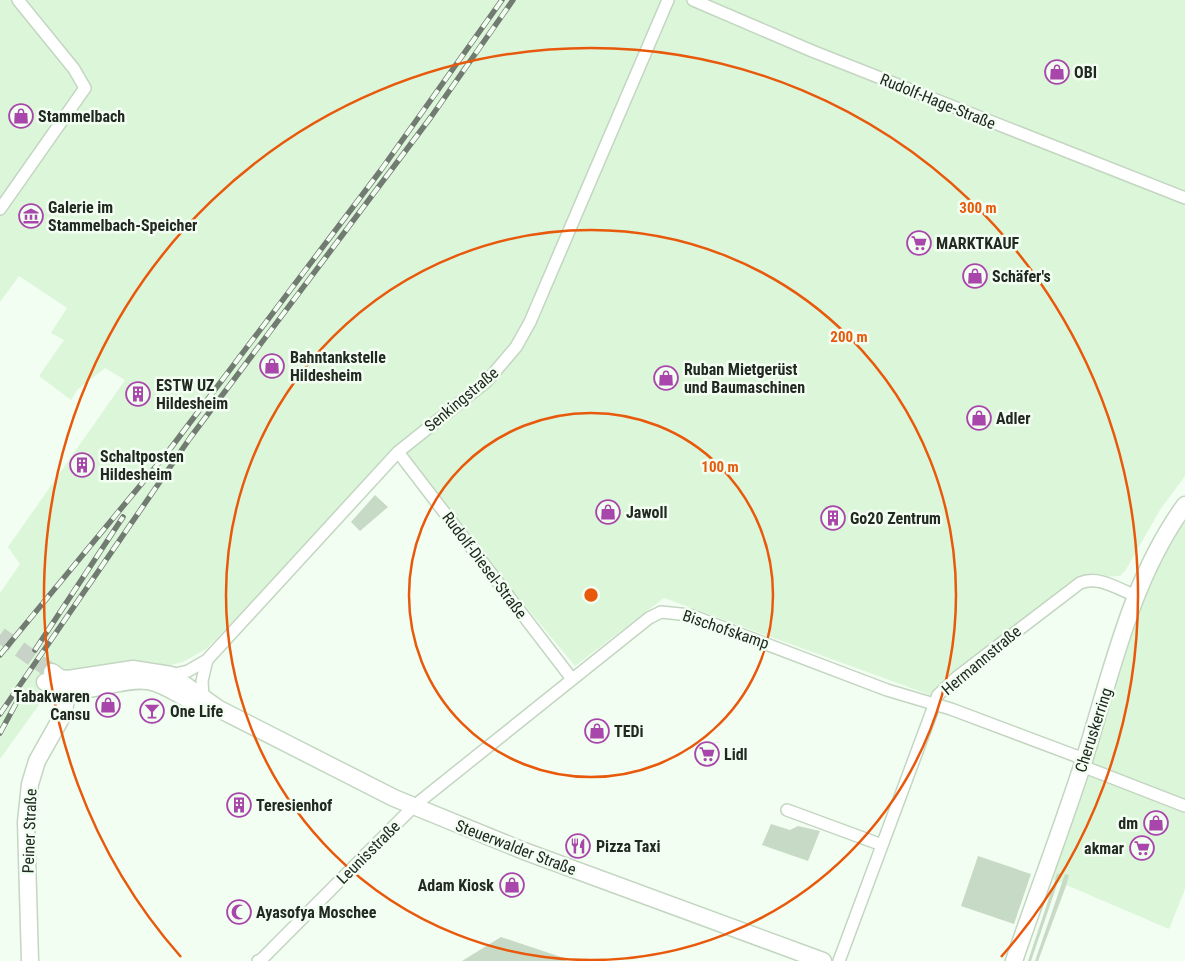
<svg xmlns="http://www.w3.org/2000/svg" width="1185" height="961" viewBox="0 0 1185 961" font-family="'Roboto Condensed',sans-serif">
  <style>
    .built { fill: #dcf6d9 }
    .green { fill: #c7dac5 }
    .lines { fill: none; stroke-linecap: round; stroke-linejoin: round }
    .secondary-tunnel { stroke: #c8d3c7; stroke-width: 16; stroke-dasharray: 16 8; stroke-linecap: butt }
    .street-casing { stroke: #c3d6c1; stroke-width: 14 }
    .secondary-casing { stroke: #c3d6c1; stroke-width: 19 }
    .street { stroke: #fff; stroke-width: 11 }
    .secondary { stroke: #fff; stroke-width: 16 }
    .rail-casing { stroke: #727b71; stroke-width: 5.5 }
    .rail { stroke: #f2fef1; stroke-width: 4; stroke-dasharray: 11; stroke-linecap: butt }
    .ring { fill: none; stroke: #e8590c; stroke-width: 2.5 }
    .labels { text-anchor: middle; stroke-width: 5; stroke-linejoin: round; paint-order: stroke }
    .poi-label { font-size: 16px; font-weight: bold; fill: #222921; stroke: #f2fef1; text-anchor: start }
    .street-label { font-size: 16px; fill: #222921; stroke: #f2fef1 }
    .centre { fill: #e8590c; stroke: #f2fef1; stroke-width: 2.5 }
    .ring-label { font-size: 15px; text-anchor: middle; font-weight: bold; fill: #e8590c; stroke: #f2fef1; stroke-width: 5; stroke-linejoin: round; paint-order: stroke }
  </style>
  <rect width="100%" height="100%" fill="#f2fef1"/>
  <path class="built" d="M0,0H1185V476L1160,510L1125,571L1120,576L1089,578L933,696L664,598L575,666L398,453L206,649L183,662L158,668L59,677L0,759V593L20,564L8,547L125,380L105,368L78,389L71,400L39,376L64,340L51,333L67,308L19,276L0,302Z
    M1185,521V889L1169,929L1043,875L1132,614L1169,539Z"/>
  <path class="green" d="M375,495L388,507L360,531L351,522Z
    M771,824L790,830L798,826L820,831L808,861L762,845Z
    M978,856L1031,874L1014,924L961,906Z
    M1061,873L1031,961H1028L1057,874Z
    M1065,874L1069,875L1066,886L1038,961H1035Z
    M501,937L567,959L565,961H462Z"/>
  <g class="lines">
    <path class="secondary-tunnel" d="M0,635L52,672"/>
    <g class="street-casing">
      <path id="street" d="M693,0L812,51L1185,198
        M0,209L85,88L74,69L18,0
        M398,452L572,679
        M207,660L398,452L487,381L516,347L530,322L668,0
        M171,675L188,671L207,660L202,681L203,696
        M1082,766L1185,806
        M787,810L882,845
        M258,961L261,960L414,806L649,618L661,612L690,615L887,690L951,709L1084,759
        M839,961L938,695L957,677L1080,583C1098,575 1118,589 1136,596"/>
    </g>
    <g class="secondary-casing">
      <path id="secondary" d="M52,672L60,678L68,679L133,669L171,675L219,709L394,798L524,851L823,961
        M45,682C78,703 113,677 148,681C168,684 185,701 205,707
        M30,961L26,822L30,784L37,761L64,713L68,679
        M1014,961C1037,893 1063,826 1085,757C1112,671 1131,579 1185,505"/>
    </g>
    <use href="#street" class="street"/>
    <use href="#secondary" class="secondary"/>
    <g class="rail-casing">
      <path id="rail" d="M35,650L123,517
        M0,655L167,453L381,170L502,0
        M0,714L190,438L431,117L513,0
        M0,733L19,698"/>
    </g>
    <use href="#rail" class="rail"/>
  </g>
  <g class="ring">
    <circle cx="591" cy="595" r="182"/>
    <circle cx="591" cy="595" r="365"/>
    <path d="M181 957A547 547 0 1 1 1001 957"/>
  </g>
  <defs>
    <g id="shop-ring" transform="scale(1.25)"><circle r="9.5" fill="#f2fef1" stroke="#a946ac" stroke-width="1.5"/><path d="M-5-2.5h2.3a2.7 3.5 0 0 1 5.4 0H5L5.5 6h-11ZM-1.5-2.5h3a1.5 2.3 0 0 0-3 0Z" fill="#a946ac"/></g>
    <g id="museum-ring" transform="scale(1.25)"><circle r="9.5" fill="#f2fef1" stroke="#a946ac" stroke-width="1.5"/><path d="M0-6L6-3V-2H-6V-3ZM-5-1h2V3h-2ZM-1-1h2V3h-2ZM3-1h2V3H3ZM-6 4H6V6H-6Z" fill="#a946ac"/></g>
    <g id="supermarket-ring" transform="scale(1.25)"><circle r="9.5" fill="#f2fef1" stroke="#a946ac" stroke-width="1.5"/><path d="M-6-5.5h2.5l.6 2H6L4.5 2H-2.5L-4.4-4H-6ZM-1.5 3.2a1.3 1.3 0 1 0 .1 0ZM3 3.2a1.3 1.3 0 1 0 .1 0Z" fill="#a946ac"/></g>
    <g id="building-ring" transform="scale(1.25)"><circle r="9.5" fill="#f2fef1" stroke="#a946ac" stroke-width="1.5"/><path d="M-4-6H4V6H1V3H-1V6H-4ZM-2.5-4.3h1.7v1.8h-1.7ZM.8-4.3h1.7v1.8H.8ZM-2.5-1h1.7V.8h-1.7ZM.8-1h1.7V.8H.8Z" fill="#a946ac"/></g>
    <g id="bar-ring" transform="scale(1.25)"><circle r="9.5" fill="#f2fef1" stroke="#a946ac" stroke-width="1.5"/><path d="M-6-5H6L.8 .8V4.5H3.5V6h-7V4.5H-.8V.8Z" fill="#a946ac"/></g>
    <g id="restaurant-ring" transform="scale(1.25)"><circle r="9.5" fill="#f2fef1" stroke="#a946ac" stroke-width="1.5"/><path d="M-5-6h1v4h1v-4h1v4h1v-4h1v5L-1.5 .5V6h-2V.5L-5-1ZM5-6V6H3V1.5H1.5Q1.5-4 5-6Z" fill="#a946ac"/></g>
    <g id="mosque-ring" transform="scale(1.25)"><circle r="9.5" fill="#f2fef1" stroke="#a946ac" stroke-width="1.5"/><path d="M3.5-4.9A6 6 0 1 0 3.5 4.9A5 5 0 1 1 3.5-4.9Z" fill="#a946ac"/></g>
  </defs>
  <g fill-rule="evenodd">
    <use href="#shop-ring" x="1057" y="72"/>
    <use href="#shop-ring" x="21" y="116"/>
    <use href="#museum-ring" x="31" y="216"/>
    <use href="#supermarket-ring" x="919" y="243"/>
    <use href="#shop-ring" x="975" y="276"/>
    <use href="#shop-ring" x="272" y="366"/>
    <use href="#shop-ring" x="666" y="378"/>
    <use href="#building-ring" x="138" y="394"/>
    <use href="#shop-ring" x="979" y="418"/>
    <use href="#building-ring" x="82" y="465"/>
    <use href="#shop-ring" x="608" y="512"/>
    <use href="#building-ring" x="833" y="518"/>
    <use href="#shop-ring" x="108" y="705"/>
    <use href="#bar-ring" x="152" y="711"/>
    <use href="#shop-ring" x="597" y="731"/>
    <use href="#supermarket-ring" x="707" y="754"/>
    <use href="#building-ring" x="239" y="805"/>
    <use href="#shop-ring" x="1156" y="823"/>
    <use href="#restaurant-ring" x="578" y="846"/>
    <use href="#supermarket-ring" x="1142" y="848"/>
    <use href="#shop-ring" x="512" y="885"/>
    <use href="#mosque-ring" x="239" y="912"/>
  </g>
  <g class="labels">
    <g class="poi-label">
      <text x="1074" y="78">OBI</text>
      <text x="38" y="122">Stammelbach</text>
      <text x="48" y="213">Galerie im<tspan x="48" dy="18">Stammelbach-Speicher</tspan></text>
      <text x="936" y="249">MARKTKAUF</text>
      <text x="992" y="282">Schäfer's</text>
      <text x="290" y="363">Bahntankstelle<tspan x="290" dy="18">Hildesheim</tspan></text>
      <text x="684" y="375">Ruban Mietgerüst<tspan x="684" dy="18">und Baumaschinen</tspan></text>
      <text x="156" y="391">ESTW UZ<tspan x="156" dy="18">Hildesheim</tspan></text>
      <text x="996" y="424">Adler</text>
      <text x="100" y="462">Schaltposten<tspan x="100" dy="18">Hildesheim</tspan></text>
      <text x="626" y="518">Jawoll</text>
      <text x="850" y="524">Go20 Zentrum</text>
      <text x="90" y="702" text-anchor="end">Tabakwaren<tspan x="90" dy="18">Cansu</tspan></text>
      <text x="170" y="717">One Life</text>
      <text x="614" y="737">TEDi</text>
      <text x="724" y="760">Lidl</text>
      <text x="256" y="811">Teresienhof</text>
      <text x="1138" y="829" text-anchor="end">dm</text>
      <text x="596" y="852">Pizza Taxi</text>
      <text x="1124" y="854" text-anchor="end">akmar</text>
      <text x="494" y="891" text-anchor="end">Adam Kiosk</text>
      <text x="256" y="918">Ayasofya Moschee</text>
    </g>
    <g class="street-label">
      <text transform="translate(938 101) rotate(22)" y="6">Rudolf-Hage-Straße</text>
      <text transform="translate(461 399) rotate(-40)" y="6">Senkingstraße</text>
      <text transform="translate(485 565) rotate(53)" y="6">Rudolf-Diesel-Straße</text>
      <text transform="translate(726 629) rotate(19)" y="6">Bischofskamp</text>
      <text transform="translate(981 660) rotate(-40)" y="6">Hermannstraße</text>
      <text transform="translate(1093 730) rotate(-72)" y="6">Cheruskerring</text>
      <text transform="translate(29 831) rotate(-88)" y="6">Peiner Straße</text>
      <text transform="translate(516 847) rotate(21)" y="6">Steuerwalder Straße</text>
      <text transform="translate(368 852) rotate(-45)" y="6">Leunisstraße</text>
    </g>
  </g>
  <circle cx="591" cy="595" r="8" class="centre"/>
  <g class="ring-label">
    <text x="978" y="213">300 m</text>
    <text x="849" y="342">200 m</text>
    <text x="720" y="472">100 m</text>
  </g>
</svg>
